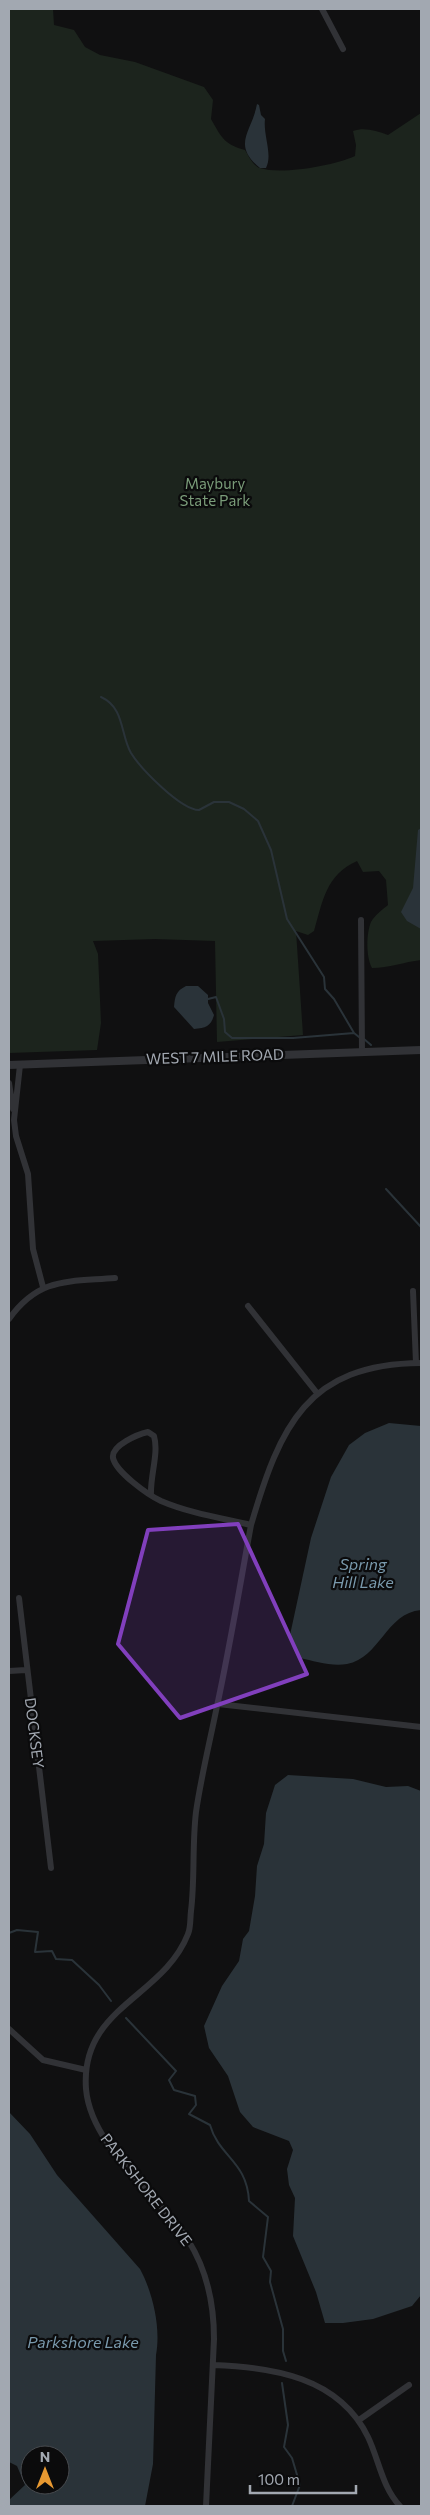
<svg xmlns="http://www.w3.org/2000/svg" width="430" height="2515" viewBox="0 0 430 2515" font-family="Commissioner,sans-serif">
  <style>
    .green { fill: #1c241d }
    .water { fill: #2a3339; fill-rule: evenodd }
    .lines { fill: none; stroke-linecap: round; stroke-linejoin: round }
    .stream { stroke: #2a3339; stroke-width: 2 }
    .minor { stroke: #313236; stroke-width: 6 }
    .tertiary { stroke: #313236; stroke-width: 8 }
    .marked { fill: #813fbd; fill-opacity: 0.2; stroke: #813fbd; stroke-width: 4; stroke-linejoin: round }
    .labels { text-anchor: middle; stroke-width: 4.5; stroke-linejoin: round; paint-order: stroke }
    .park-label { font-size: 15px; fill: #7a9c79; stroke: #0b0b0c }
    .street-label { font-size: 15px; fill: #a2a8b1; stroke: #0b0b0c }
    .water-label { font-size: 16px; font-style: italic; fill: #7999ac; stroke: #0b0b0c }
  </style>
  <rect width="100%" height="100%" fill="#101011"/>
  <path class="green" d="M9,9H53L54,25L74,30L85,47L100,55L135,62L204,87L213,100L211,119C221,137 225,145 245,150C248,155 253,166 260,168C280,175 333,166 355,156L356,145L353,131C365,127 376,131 388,135L421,113V960C404,962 389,968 372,968C366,957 366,934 371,922C374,916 383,909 388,905L386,880L379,871L363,872L357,861C326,875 323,900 314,931L308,935L296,931L303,1035L217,1042L215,941L155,939L93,941L98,954L101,1023L97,1050L9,1053Z"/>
  <path class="water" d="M257,104L259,105L261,115L265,119C263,136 273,154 266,168H260C231,144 252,132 257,104Z
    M421,828V929L407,921L401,912L413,888L418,830Z
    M186,986H198L208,995V1003L214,1015C211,1026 206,1028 194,1029L174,1007C175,996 176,991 186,986Z
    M389,1423L421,1426V1610C386,1613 380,1658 347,1664C332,1667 314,1661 300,1658L293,1647L290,1635L311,1538L331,1477L349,1445L365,1433Z
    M288,1775L353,1779L386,1787L408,1786L421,1791V2295L412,2306L373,2319L343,2323H325L316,2292L293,2236L295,2198L289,2185L287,2169L293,2150L289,2141L253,2127L240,2112L228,2076L209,2048L204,2026L222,1986L239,1961L243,1939L249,1931L255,1896L257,1866L264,1844L266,1813L275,1785Z
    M9,2112L30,2134L57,2175L140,2269C153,2293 161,2328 156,2355L153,2464L145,2506H9V2500L25,2485L17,2466L9,2462ZM30,2455H60V2485H30Z"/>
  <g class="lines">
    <path class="stream" d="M101,697C125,708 120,734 131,753C141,769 181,810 199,810L214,802H229L244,809L258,821L271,850L287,919L324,977L325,989L334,999L354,1033L359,1037
      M208,999L216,997L224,1019L225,1032L232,1038H293L354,1033
      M364,1039L371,1045
      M386,1189L421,1227
      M9,1933L17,1930L38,1932L35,1952L52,1951L56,1959L72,1960L99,1985L111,2001
      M126,2018L176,2071L169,2080L174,2090L195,2096L196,2105L189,2114L210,2125C219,2157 247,2161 249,2201L268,2217L263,2257L271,2271L270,2282L283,2329V2351L286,2361
      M282,2383L288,2425L284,2447L292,2458L300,2485L292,2506"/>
    <path class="minor" d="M322,9L343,49
      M361,920L362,1052
      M20,1065L14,1120L16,1136L28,1174L33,1249L43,1287
      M9,1083L13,1109
      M413,1291L416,1363
      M248,1306L317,1393
      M9,1319C39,1277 68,1282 115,1278
      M151,1495C150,1476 159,1453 154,1436L148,1432C139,1434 111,1445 113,1458C116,1472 148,1495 161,1501C189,1513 221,1518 251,1525
      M19,1598L51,1868
      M9,1671L26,1670
      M218,1704L421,1727
      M9,2029L43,2060L86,2070
      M213,2365C272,2367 339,2377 368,2437C379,2460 382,2487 400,2506
      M359,2420L409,2385
      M206,2506L214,2339C214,2305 207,2270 188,2240C158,2194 91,2147 86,2089C80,2007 163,1998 188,1934C191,1927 190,1918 191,1911C195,1879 192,1845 196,1812C201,1777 210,1741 217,1706C230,1646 240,1585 251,1525C280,1426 307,1364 421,1363"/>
    <path class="tertiary" d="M9,1065L421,1050"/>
  </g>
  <path class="marked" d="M238,1524L307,1674L180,1718L118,1644L148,1530Z"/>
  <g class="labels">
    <g class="park-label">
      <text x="215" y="489">Maybury<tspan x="215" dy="17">State Park</tspan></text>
    </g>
    <g class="street-label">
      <text transform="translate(215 1057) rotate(-2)" y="5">WEST 7 MILE ROAD</text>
      <text transform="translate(34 1733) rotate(83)" y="5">DOCKSEY</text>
      <text transform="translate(146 2190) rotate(52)" y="5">PARKSHORE DRIVE</text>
    </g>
    <g class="water-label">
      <text x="363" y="1570">Spring<tspan x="363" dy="18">Hill Lake</tspan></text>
      <text x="83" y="2348">Parkshore Lake</text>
    </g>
  </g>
  <rect width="430" height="2515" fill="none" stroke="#a2a8b1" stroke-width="20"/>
  <g transform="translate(45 2470)"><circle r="24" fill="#0b0b0c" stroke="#474a4e"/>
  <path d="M0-4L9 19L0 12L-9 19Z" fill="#e89931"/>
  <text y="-8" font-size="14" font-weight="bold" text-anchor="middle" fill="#a2a8b1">N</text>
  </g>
  <path d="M250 2485v8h106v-8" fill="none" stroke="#a2a8b1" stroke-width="2.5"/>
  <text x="258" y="2485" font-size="15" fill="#a2a8b1" stroke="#0b0b0c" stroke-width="4" paint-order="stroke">100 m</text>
</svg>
